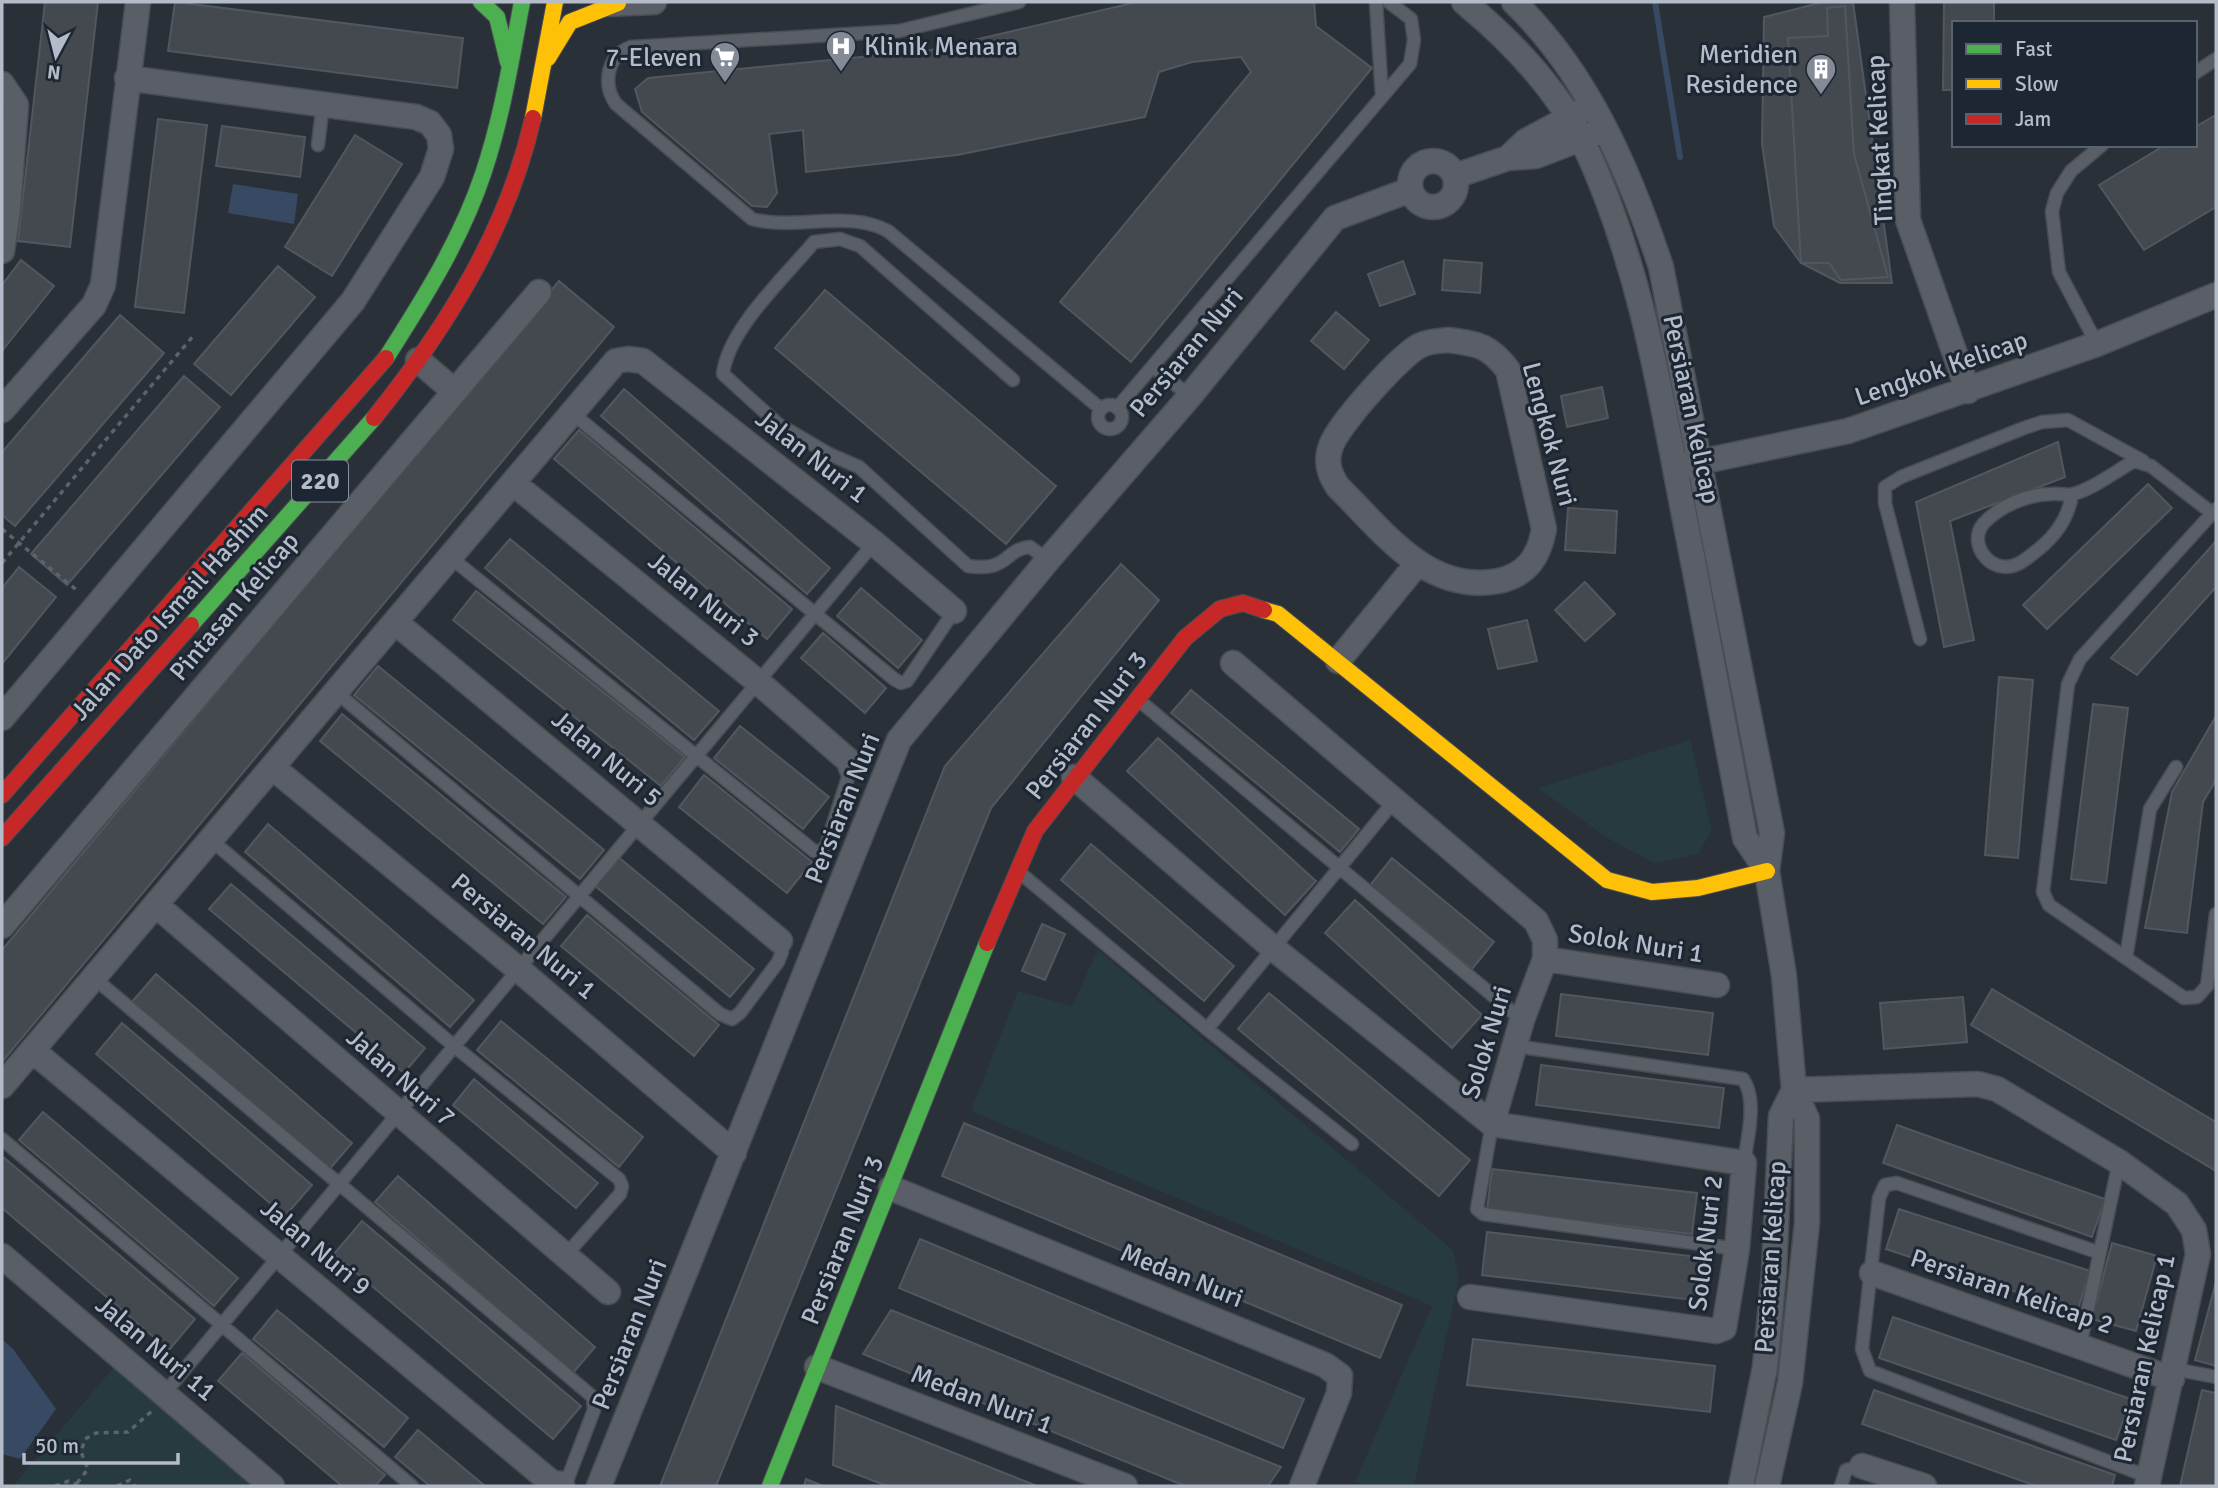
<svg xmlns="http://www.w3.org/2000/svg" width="2218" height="1488" viewBox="0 0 2218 1488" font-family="Signika,sans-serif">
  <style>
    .green { fill: #273a3e }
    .water { fill: #384963 }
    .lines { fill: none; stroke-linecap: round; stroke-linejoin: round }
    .stream { stroke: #384963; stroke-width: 6 }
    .building { fill: #444950; stroke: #52575f; stroke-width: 2 }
    .lane-casing { stroke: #484c53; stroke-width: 15 }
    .street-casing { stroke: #484c53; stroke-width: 27 }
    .fast-casing { stroke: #484c53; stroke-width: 18 }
    .slow-casing { stroke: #484c53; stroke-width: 18 }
    .jam-casing { stroke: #484c53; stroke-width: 18 }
    .path { stroke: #5d636a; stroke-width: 3.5; stroke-dasharray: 5 5; stroke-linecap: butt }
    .lane { stroke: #5a5e66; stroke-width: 12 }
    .street { stroke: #5a5e66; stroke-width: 24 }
    .fast { stroke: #4caf50; stroke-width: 16 }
    .slow { stroke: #ffc107; stroke-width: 16 }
    .jam { stroke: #c62828; stroke-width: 16 }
    .labels { text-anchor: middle; stroke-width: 6; stroke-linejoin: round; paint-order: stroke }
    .shield { fill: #1d2633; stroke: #878f9c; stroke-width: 2 }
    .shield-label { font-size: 24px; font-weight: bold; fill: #b4bcc9 }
    .poi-label { font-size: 26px; fill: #b4bcc9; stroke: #1d2633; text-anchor: end }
    .street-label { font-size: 26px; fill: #b4bcc9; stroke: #1d2633 }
  </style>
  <rect width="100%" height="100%" fill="#2a3038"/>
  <path class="green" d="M1690,740L1712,830L1698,854L1654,863L1606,837L1538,788Z
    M1098,950L1453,1250L1459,1278L1414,1486H1364L1355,1482L1432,1306L971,1111L1018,991L1072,1006Z
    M114,1367L256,1486H13Z"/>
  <path class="water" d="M233,184L298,194L294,224L228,213Z
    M2,1339L13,1349L56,1409L20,1459L2,1454Z"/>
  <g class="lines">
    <path class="stream" d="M1655,2L1680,157"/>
  </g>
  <path class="building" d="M45,2H98L70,247L18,241Z
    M175,2L463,38L457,88L168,51Z
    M1137,2H1314L1316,26L1372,68L1131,362L1060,302L1251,72L1241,57L1192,62L1159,72L1145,117L957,155L806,172L803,130L769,134L777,193L767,207L752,206L642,112L635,89L648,78L931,50Z
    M1823,2H1853L1892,283H1840L1801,263L1774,226L1762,144L1764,17Z
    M1944,2H1994V23H1954V90H1943Z
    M1845,6L1854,154L1888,277L1841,280L1829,263H1801L1788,38L1828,36L1827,8Z
    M2216,115V207L2144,250L2099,185L2165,145H2195V127Z
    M158,119L207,125L184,313L135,307Z
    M222,126L305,137L300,177L216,166Z
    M355,135L402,164L332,276L285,247Z
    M21,260L54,286L2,351V285Z
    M1444,260L1482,263L1480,293L1442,290Z
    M1403,261L1415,294L1380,306L1368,274Z
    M278,266L315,297L231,395L194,364Z
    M559,281L614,327L2,1062V950Z
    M825,290L1056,486L1006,544L775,348Z
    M1336,312L1369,340L1344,369L1311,341Z
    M120,315L164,353L15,526L2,515V452Z
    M184,376L220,407L67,585L31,554Z
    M1602,387L1608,418L1567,427L1561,396Z
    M624,389L830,568L807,594L601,416Z
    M579,430L792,609L767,639L554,459Z
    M2058,442L2065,477L1950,521L1974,640L1944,647L1916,502Z
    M2148,484L2172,508L2047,629L2023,605Z
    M1568,508L1617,511L1615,553L1565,550Z
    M510,539L719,711L694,740L485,568Z
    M2216,541V587L2137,675L2111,658Z
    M1121,564L1159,600L991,808L716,1486H660L945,766Z
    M19,567L56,597L2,664V588Z
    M1585,582L1615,614L1585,641L1555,610Z
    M861,588L922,640L898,668L837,616Z
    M476,591L685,757L661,786L453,620Z
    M1527,620L1537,661L1498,669L1488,629Z
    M823,633L886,688L865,713L801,658Z
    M378,666L604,850L580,879L354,695Z
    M1999,677L2033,680L2018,858L1985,855Z
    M1191,690L1359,829L1340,852L1171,713Z
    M2093,704L2128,708L2106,883L2071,879Z
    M342,714L566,897L543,924L320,741Z
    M2216,716V780L2203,802L2187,933L2145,928L2172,792Z
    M740,726L829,797L803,829L714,758Z
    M1158,738L1316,881L1285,915L1127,771Z
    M704,775L812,862L787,893L679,807Z
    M268,824L474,1000L450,1027L245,852Z
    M1091,844L1234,966L1204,1001L1061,880Z
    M617,856L754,969L730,997L594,885Z
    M1392,858L1494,942L1472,969L1370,885Z
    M231,884L425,1048L404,1073L209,909Z
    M1355,900L1482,1015L1452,1048L1325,933Z
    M587,915L719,1025L694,1056L561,946Z
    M1042,924L1065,934L1045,980L1022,971Z
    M156,974L352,1143L327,1172L131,1003Z
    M1992,989L2216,1122V1171L1971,1025Z
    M1269,993L1470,1160L1439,1196L1238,1029Z
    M1561,994L1713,1013L1708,1055L1556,1036Z
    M1963,997L1967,1042L1884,1049L1880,1003Z
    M501,1021L643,1137L619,1167L477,1050Z
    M122,1023L312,1185L285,1216L96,1054Z
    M1541,1065L1724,1088L1719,1128L1536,1105Z
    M474,1079L598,1183L576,1208L453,1105Z
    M43,1112L238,1278L214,1306L19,1140Z
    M964,1123L1402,1305L1380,1358L942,1176Z
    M1897,1125L2105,1199L2092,1237L1883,1163Z
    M2,1156L195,1319L169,1350L2,1208Z
    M1492,1169L1697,1193L1692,1234L1487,1210Z
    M398,1176L595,1347L572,1374L375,1202Z
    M1899,1209L2090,1271L2077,1312L1886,1249Z
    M362,1221L581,1406L553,1439L334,1254Z
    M1487,1232L1699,1257L1693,1300L1482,1275Z
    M920,1239L1304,1399L1283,1448L899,1288Z
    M2112,1243L2157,1256L2136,1331L2092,1319Z
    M2216,1282V1366L2195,1360Z
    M277,1310L408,1418L384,1447L253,1339Z
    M891,1310L1281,1467L1268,1486H1185L863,1354Z
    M1893,1317L2131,1399L2116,1440L1879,1358Z
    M1473,1339L1715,1366L1710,1412L1467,1385Z
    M242,1353L385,1475L375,1486H342L218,1381Z
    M1874,1390L2115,1475L2112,1486H2036L1862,1424Z
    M2202,1390L2216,1393V1486H2180Z
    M836,1406L1037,1486H887L833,1465Z
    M418,1430L485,1486H430L395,1457Z
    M806,1479L823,1486H804Z"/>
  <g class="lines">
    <g class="lane-casing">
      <path id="lane" d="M1019,2L899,31L631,47C607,55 602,84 616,104L752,219C796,231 847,209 888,231L1101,409
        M1376,2L1382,97
        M2195,73L2216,59
        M318,145L323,103
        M2097,344L2059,272L2052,211L2057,193L2071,171L2102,145
        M1154,368L1190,396
        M1013,380L860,246L840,239L814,242C785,277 728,329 723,374L778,424L829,454L859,467L968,566C1010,572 1004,549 1030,547L1048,560
        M1098 417a12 12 0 1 1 24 0a12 12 0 1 1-24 0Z
        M1117,408L1410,64L1414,40L1411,19L1389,2
        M572,413L894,679L901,683L907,681L954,611
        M2072,495C2067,525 2048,544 2023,561C1994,581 1965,544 1984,523C2000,506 2028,494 2052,494C2058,493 2067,496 2073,494C2093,489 2116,471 2134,461L2151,466L2212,513
        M2216,509L2080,659L2068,684L2043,892L2049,905L2184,998L2197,997L2207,986L2216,914
        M450,557L814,851H821L826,846L851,768
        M1920,639L1885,503V487L1901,477L2024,428L2042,422L2068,420L2143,461
        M336,692L720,1014L732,1019L740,1013L778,962L782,952L780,941
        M1141,702L1522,1020
        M211,840L454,1046L619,1179L622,1186L620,1194L565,1256
        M1019,872L1207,1029L1352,1144
        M2126,958L2150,809L2176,767
        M94,978L593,1397L594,1410L568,1478L562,1484
        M1207,1029L1395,800
        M1515,1046L1743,1079C1758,1100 1747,1139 1744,1163
        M1492,1124L1477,1209L1483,1214L1737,1249
        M2,1139L412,1486
        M2100,1253L1897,1183L1885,1185L1879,1198L1862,1349L1870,1371L2149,1477
        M2080,1346L2119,1162
        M2174,1369L2216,1377
        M164,1394L874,543
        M1841,1486L1846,1470L1862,1466"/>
    </g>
    <g class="street-casing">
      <path id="street" d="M1464,2C1510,40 1556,88 1583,142C1635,251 1657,371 1679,489C1702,605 1723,721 1745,838L1767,871
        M1514,2C1588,74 1629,170 1661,267L1772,833L1767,871L1784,976L1794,1090L1807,1119V1223L1790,1383L1767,1486
        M1902,2L1908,220L1968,391
        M606,4L654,2
        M2,84L16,105L8,210L2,251
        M1508,158L1526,141L1580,112
        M1410 184a23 23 0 1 1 46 0a23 23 0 1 1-46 0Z
        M1455,176L1508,158L1536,156L1596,133
        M1448,340C1478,344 1489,345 1508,370L1544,529C1539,557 1527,575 1498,581C1427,594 1383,531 1338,487C1329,474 1325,461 1331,446C1337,426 1403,352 1421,345C1429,341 1440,341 1448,340Z
        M418,360L454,391
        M2,410L94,305L103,285L138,2
        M1685,465L1848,431L2097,344L2216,295
        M513,483L758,682L849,761L851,768
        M395,622L780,941
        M1338,661L1417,564
        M1233,663L1536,921L1545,940V959L1522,1020L1492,1124
        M2,718L353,301L432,177L441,149L439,135L430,123L416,117L127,78
        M272,767L518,969L734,1153
        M1074,777L1273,948L1492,1124L1744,1163L1737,1249L1724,1328L1716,1331L1470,1297
        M156,905L608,1292
        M2,926L539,292
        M1545,959L1717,985
        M33,1051L552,1483L562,1484
        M2,1086L616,361L628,359L643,361L874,543L954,611
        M1794,1090L1978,1084L1997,1089L2119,1162L2177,1204L2194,1230L2198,1254L2147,1486
        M891,1188L1325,1365L1340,1376L1339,1393L1302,1486
        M2,1256L272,1486
        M1872,1273L2172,1379
        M817,1367L1125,1486
        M1862,1466L1924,1486
        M599,1486L899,740L1048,560L1190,396L1335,218L1410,190
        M1741,1486L1765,1367L1774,1272L1781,1116L1794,1090"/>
    </g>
    <g class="fast-casing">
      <path id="fast" d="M481,2L497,17L508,62
        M386,358C423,300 461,240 483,174C502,118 511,60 522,2
        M191,625L374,418
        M770,1486L987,943"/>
    </g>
    <g class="slow-casing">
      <path id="slow" d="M548,58L570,22L618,3
        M533,118L555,2
        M1264,610L1278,614L1607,880L1652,892L1698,888L1767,871"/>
    </g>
    <g class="jam-casing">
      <path id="jam" d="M374,418C446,328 507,232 533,118
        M2,795L386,358
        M2,838L191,625
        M987,943L1035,831L1185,638L1220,609L1243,603L1264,610"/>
    </g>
    <path class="path" d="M2,529L79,592
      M2,563L194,335
      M77,1483L88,1469L81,1452L85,1439L96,1433L128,1432L152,1411
      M55,1486L69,1481L80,1486
      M117,1486L130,1480L135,1486"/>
    <use href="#lane" class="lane"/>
    <use href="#street" class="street"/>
    <use href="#fast" class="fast"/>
    <use href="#slow" class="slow"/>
    <use href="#jam" class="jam"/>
  </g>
  <defs>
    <g id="hospital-pin" transform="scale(1.575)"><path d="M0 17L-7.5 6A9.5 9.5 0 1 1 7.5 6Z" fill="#848b96" stroke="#1d2633"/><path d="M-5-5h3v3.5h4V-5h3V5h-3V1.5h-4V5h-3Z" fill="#fff"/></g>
    <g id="supermarket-pin" transform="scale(1.575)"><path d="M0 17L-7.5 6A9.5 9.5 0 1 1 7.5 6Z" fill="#848b96" stroke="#1d2633"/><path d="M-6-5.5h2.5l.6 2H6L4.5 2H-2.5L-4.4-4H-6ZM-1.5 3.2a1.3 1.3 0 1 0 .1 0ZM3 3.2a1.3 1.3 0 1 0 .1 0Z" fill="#fff"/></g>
    <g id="building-pin" transform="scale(1.575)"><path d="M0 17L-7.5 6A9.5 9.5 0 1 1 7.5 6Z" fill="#848b96" stroke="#1d2633"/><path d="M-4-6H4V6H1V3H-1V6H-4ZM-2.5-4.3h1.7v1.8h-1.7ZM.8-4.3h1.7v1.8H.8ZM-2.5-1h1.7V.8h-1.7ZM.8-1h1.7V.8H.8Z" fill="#fff"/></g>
  </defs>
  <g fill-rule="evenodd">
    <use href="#hospital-pin" x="841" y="46"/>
    <use href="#supermarket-pin" x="725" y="57"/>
    <use href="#building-pin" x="1821" y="69"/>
  </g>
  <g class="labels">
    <rect class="shield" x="292" y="460.5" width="56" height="41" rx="5"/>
    <g class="shield-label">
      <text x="320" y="489">220</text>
    </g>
    <g class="poi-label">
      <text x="864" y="55" text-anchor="start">Klinik Menara</text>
      <text x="1798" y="63">Meridien<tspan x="1798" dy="30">Residence</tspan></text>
      <text x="702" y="66">7-Eleven</text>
    </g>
    <g class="street-label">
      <text transform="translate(1879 140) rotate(-93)" y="9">Tingkat Kelicap</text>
      <text transform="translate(1186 352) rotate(-50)" y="9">Persiaran Nuri</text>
      <text transform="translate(1941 368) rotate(-19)" y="9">Lengkok Kelicap</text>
      <text transform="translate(1692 409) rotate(78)" y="9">Persiaran Kelicap</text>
      <text transform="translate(1550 434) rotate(75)" y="9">Lengkok Nuri</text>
      <text transform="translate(812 456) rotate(38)" y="9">Jalan Nuri 1</text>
      <text transform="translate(704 599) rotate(39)" y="9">Jalan Nuri 3</text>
      <text transform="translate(234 606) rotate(-50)" y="9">Pintasan Kelicap</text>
      <text transform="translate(169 612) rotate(-48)" y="9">Jalan Dato Ismail Hashim</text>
      <text transform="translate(1086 725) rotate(-52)" y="9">Persiaran Nuri 3</text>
      <text transform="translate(607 758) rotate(40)" y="9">Jalan Nuri 5</text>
      <text transform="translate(842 808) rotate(-68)" y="9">Persiaran Nuri</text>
      <text transform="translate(524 936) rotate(40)" y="9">Persiaran Nuri 1</text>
      <text transform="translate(1636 943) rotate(9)" y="9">Solok Nuri 1</text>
      <text transform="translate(1486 1042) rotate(-73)" y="9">Solok Nuri</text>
      <text transform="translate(401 1077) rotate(41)" y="9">Jalan Nuri 7</text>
      <text transform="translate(842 1240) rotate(-68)" y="9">Persiaran Nuri 3</text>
      <text transform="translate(1705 1243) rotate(-83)" y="9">Solok Nuri 2</text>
      <text transform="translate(316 1247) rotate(40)" y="9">Jalan Nuri 9</text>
      <text transform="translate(1770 1257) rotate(-86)" y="9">Persiaran Kelicap</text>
      <text transform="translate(1182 1275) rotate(22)" y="9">Medan Nuri</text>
      <text transform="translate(2012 1291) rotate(19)" y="9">Persiaran Kelicap 2</text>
      <text transform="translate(629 1334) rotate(-68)" y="9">Persiaran Nuri</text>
      <text transform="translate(156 1348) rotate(40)" y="9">Jalan Nuri 11</text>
      <text transform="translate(2144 1358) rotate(-78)" y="9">Persiaran Kelicap 1</text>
      <text transform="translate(982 1399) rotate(21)" y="9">Medan Nuri 1</text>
    </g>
  </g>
  <rect width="2218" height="1488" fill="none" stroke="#b4bcc9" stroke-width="7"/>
  <rect x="1952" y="21" width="245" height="126" fill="#1d2633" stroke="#59626f" stroke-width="2"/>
  <rect x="1966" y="44" width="35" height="10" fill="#4caf50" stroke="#59626f" stroke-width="2"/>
  <text x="2015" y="56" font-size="21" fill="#b4bcc9">Fast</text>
  <rect x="1966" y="79" width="35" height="10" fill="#ffc107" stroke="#59626f" stroke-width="2"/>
  <text x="2015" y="91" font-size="21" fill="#b4bcc9">Slow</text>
  <rect x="1966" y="114" width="35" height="10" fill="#c62828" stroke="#59626f" stroke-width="2"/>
  <text x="2015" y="126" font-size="21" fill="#b4bcc9">Jam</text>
  <g transform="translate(56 56) rotate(187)" stroke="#1d2633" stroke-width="5" paint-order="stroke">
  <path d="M0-5L12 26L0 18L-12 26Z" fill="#b4bcc9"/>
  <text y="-10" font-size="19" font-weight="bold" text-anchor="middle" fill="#b4bcc9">N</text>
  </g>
  <path d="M24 1453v10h154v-10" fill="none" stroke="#b4bcc9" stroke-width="3.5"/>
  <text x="35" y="1453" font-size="21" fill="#b4bcc9" stroke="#1d2633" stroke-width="5" paint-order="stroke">50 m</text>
</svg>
